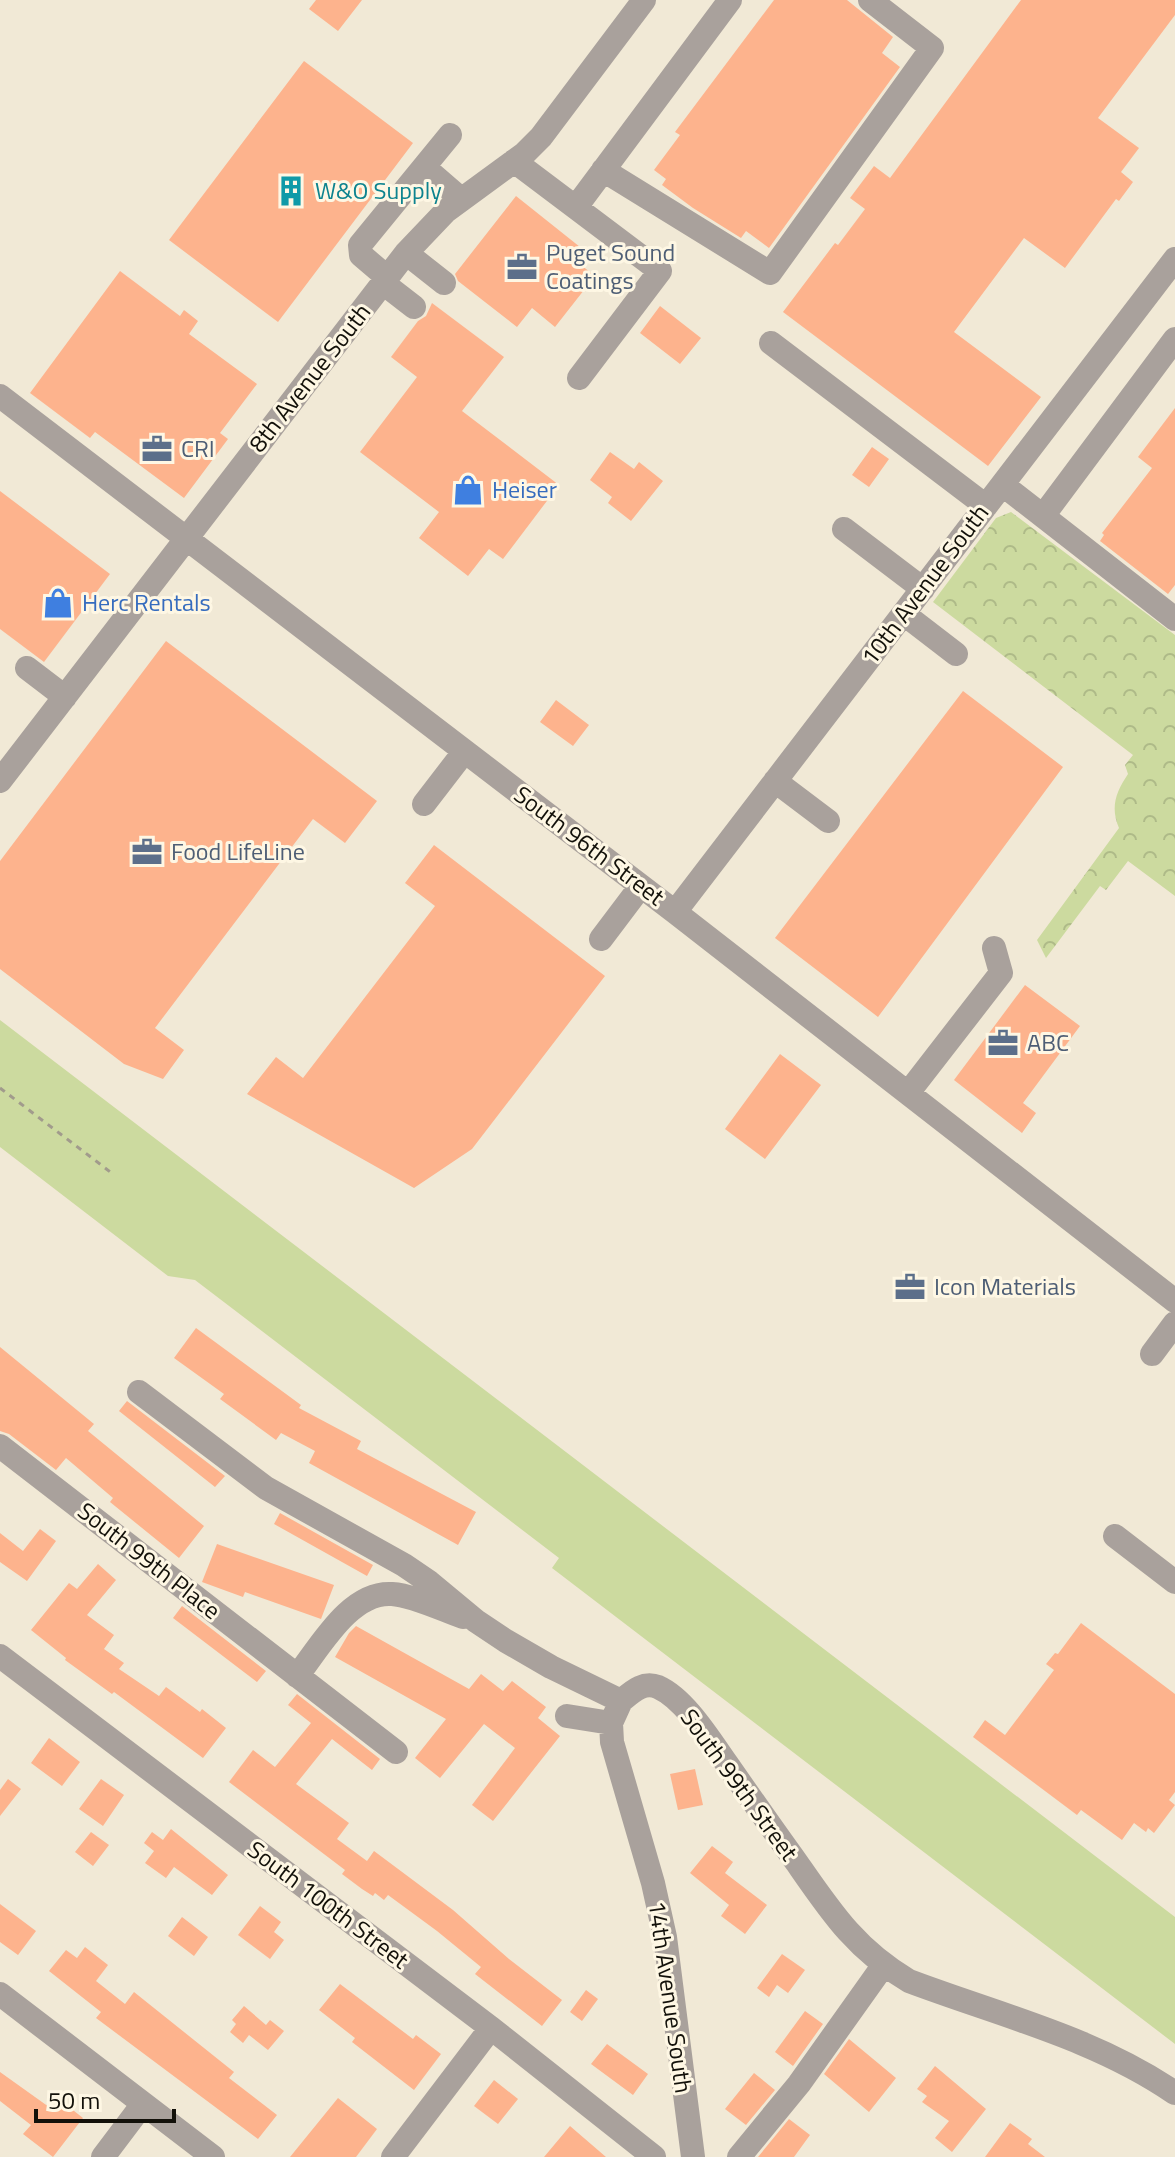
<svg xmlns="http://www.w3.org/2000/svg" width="1175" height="2157" viewBox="0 0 1175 2157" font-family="'Titillium Web',sans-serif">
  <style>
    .grass { fill: #ccda9f }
    .forest { fill: url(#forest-crowns) }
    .building { fill: #fdb38d }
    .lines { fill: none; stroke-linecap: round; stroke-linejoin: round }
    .path { stroke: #a19b8c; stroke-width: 3; stroke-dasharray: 6 6; stroke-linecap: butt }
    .minor { stroke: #a9a19c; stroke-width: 24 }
    .labels { text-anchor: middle; stroke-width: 6; stroke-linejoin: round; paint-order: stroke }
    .culture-label { font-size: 24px; fill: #0d838f; stroke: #fef7e4; text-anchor: start }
    .service-label { font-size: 24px; fill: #4e5e75; stroke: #fef7e4; text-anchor: start }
    .street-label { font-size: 24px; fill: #13110a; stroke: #fef7e4 }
    .shop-label { font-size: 24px; fill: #366cbe; stroke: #fef7e4; text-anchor: start }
  </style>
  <defs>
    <pattern id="forest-crowns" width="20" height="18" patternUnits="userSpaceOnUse" patternTransform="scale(2)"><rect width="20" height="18" fill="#ccda9f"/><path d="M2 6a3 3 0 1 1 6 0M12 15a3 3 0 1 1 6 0" fill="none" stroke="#aeba88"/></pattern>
  </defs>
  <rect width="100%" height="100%" fill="#f1e9d6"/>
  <path class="grass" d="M0,1020L1175,1917V2044L552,1568L559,1558L195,1280L168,1276L0,1147Z"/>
  <path class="forest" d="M1011,512L1175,635V896L1128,861L1106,890L1100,886L1046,958L1037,940L1119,828C1110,807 1116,792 1128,774L1125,765L1133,755L933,602L996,518Z"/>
  <path class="building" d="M316,0H362L338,31L309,9Z
    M774,0H847L893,37L882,53L900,67L769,248L746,231L741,238L693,208L662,185L666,179L654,170L680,135L675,132Z
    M1021,0H1175V15L1098,118L1139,148L1121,172L1133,182L1119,201L1116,199L1065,268L1024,238L954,332L1041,397L988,466L783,312L835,243L838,245L865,209L850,198L874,166L890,178Z
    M304,61L413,143L278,322L169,240Z
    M516,196L580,247L572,258L595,276L555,327L532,308L517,327L458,281L455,274Z
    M120,271L180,316L184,310L198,321L189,334L257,384L220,433L228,439L184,498L95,432L90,438L30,393Z
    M432,303L504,357L462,411L559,485L503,559L489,549L468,576L419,538L439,512L360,452L417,377L391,357L418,321L426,316Z
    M660,306L701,338L680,364L640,333Z
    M1175,408V585L1168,594L1100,541L1104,535L1102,533L1152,468L1138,457Z
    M872,447L889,459L869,487L852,475Z
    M610,452L634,469L639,462L663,481L631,521L608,503L612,497L590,480Z
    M0,491L110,574L44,662L0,629Z
    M166,641L377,801L345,843L313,819L155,1028L184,1050L163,1079L124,1064L0,969V861Z
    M963,691L1063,767L878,1017L775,938Z
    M556,700L589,725L573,746L540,722Z
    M434,845L605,976L472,1149L414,1188L247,1094L276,1057L303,1078L435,906L405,883Z
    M1025,985L1080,1026L1023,1103L1036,1113L1022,1133L954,1080Z
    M780,1054L821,1085L765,1159L725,1129Z
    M196,1328L301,1405L299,1408L361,1441L357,1449L476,1512L458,1545L309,1463L315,1451L281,1433L276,1440L220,1399L224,1394L174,1358Z
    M0,1347L94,1424L88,1431L204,1526L179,1558L110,1502L113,1498L66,1458L56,1470L9,1434L0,1431Z
    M127,1401L225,1476L215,1487L119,1411Z
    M280,1513L373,1565L367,1576L274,1524Z
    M40,1529L56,1541L27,1581L0,1562V1533L23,1551Z
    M217,1544L334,1585L321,1619L245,1592L243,1597L202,1582Z
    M98,1564L116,1580L87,1615L114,1635L104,1649L124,1663L119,1669L159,1696L166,1687L200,1712L202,1709L226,1728L203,1758L114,1692L112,1694L65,1660L66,1658L31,1630L69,1583L77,1589Z
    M182,1606L266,1671L257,1682L173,1618Z
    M1081,1623L1175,1694V1792L1169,1800L1175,1805L1154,1833L1148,1828L1146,1832L1134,1823L1122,1840L1081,1810L1077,1815L973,1737L985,1720L1005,1735L1054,1670L1046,1664L1055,1653L1058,1654Z
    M356,1626L469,1689L481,1674L503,1691L512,1681L546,1707L538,1718L560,1736L493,1821L472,1805L515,1748L484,1724L440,1778L415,1758L446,1719L335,1657L349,1633Z
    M297,1694L380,1759L372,1770L332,1739L296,1784L349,1823L337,1839L367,1861L374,1851L453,1910L509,1959L562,2000L542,2026L475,1974L481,1967L437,1931L388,1895L384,1900L375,1893L373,1896L362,1889L342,1874L345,1870L229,1782L253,1750L275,1767L311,1723L288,1705Z
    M49,1738L80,1762L62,1786L31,1763Z
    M695,1769L703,1805L678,1810L670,1774Z
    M8,1779L21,1789L0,1816V1790Z
    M101,1779L124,1795L103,1826L79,1809Z
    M171,1829L228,1875L212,1895L174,1867L166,1878L145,1863L154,1851L144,1843L152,1832L163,1840Z
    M91,1832L109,1845L93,1866L75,1852Z
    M712,1846L733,1862L725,1873L767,1905L745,1934L721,1916L729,1905L690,1873Z
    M0,1904L36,1931L18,1955L0,1942Z
    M260,1906L281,1922L274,1932L284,1940L270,1959L238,1935Z
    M182,1917L208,1937L194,1956L168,1936Z
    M85,1947L108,1965L96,1981L125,2004L134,1992L234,2072L229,2078L277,2115L258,2139L96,2018L101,2012L49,1971L66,1950L77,1958Z
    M782,1954L805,1970L788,1993L777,1985L769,1997L757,1988Z
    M340,1984L413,2039L416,2035L441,2054L414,2090L352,2042L355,2038L319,2010Z
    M586,1990L598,1999L582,2021L570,2012Z
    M244,2006L266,2025L270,2020L284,2031L268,2050L249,2035L243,2043L230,2032L236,2024L232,2020Z
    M805,2011L823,2024L793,2066L775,2052Z
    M849,2039L896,2078L869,2112L824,2074Z
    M607,2044L648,2074L633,2095L591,2064Z
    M935,2066L986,2109L952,2152L935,2138L949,2121L922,2102L927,2096L917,2089Z
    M0,2072L56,2112L64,2103L83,2118L53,2157L23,2134L31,2125L0,2101Z
    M754,2073L775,2090L746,2125L725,2109Z
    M494,2080L518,2099L498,2124L474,2106Z
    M338,2098L377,2129L356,2157H290Z
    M789,2119L810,2135L794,2157H758Z
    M1010,2123L1032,2139L1028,2144L1045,2157H985Z
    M570,2126L606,2157H544Z"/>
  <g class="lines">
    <path class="path" d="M0,1088L113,1174"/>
    <path class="minor" d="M514,161L660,271L579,378
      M424,167L461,199
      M603,170L770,273L932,48L870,0
      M576,207L730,0
      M406,253L444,283
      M388,278L361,255L360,245L450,135
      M383,283L414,307
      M771,343L986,506
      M0,396L675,912L1175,1301
      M1003,485L1175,619
      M1043,516L1175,339
      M844,529L923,589
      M904,614L956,654
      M27,668L65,697
      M0,781L406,253L446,211L524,154L541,137L644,0
      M775,781L828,821
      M424,804L464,752
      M675,912L1175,259
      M601,939L641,886
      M908,1093L1001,973L994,948
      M1152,1354L1175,1323
      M139,1392L266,1488L404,1565L429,1582L476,1621L506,1641L551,1667L621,1701C632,1692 643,1681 658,1687C685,1699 710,1740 727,1764C750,1797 773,1830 797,1863C831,1912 856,1950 909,1981C999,2015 1095,2038 1175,2093
      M0,1446L396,1752
      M1115,1536L1175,1582
      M0,1656L491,2028L654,2157
      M297,1676C320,1647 350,1591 392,1594C412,1595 443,1610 463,1617
      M621,1701L611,1723L612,1742L653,1883L665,1937L693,2157
      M567,1716L611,1723
      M0,1994L213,2157
      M103,2157L143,2104
      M393,2157L491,2028
      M739,2157L799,2084L883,1966"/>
  </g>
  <defs>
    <g id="building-bare" transform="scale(2.4)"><path d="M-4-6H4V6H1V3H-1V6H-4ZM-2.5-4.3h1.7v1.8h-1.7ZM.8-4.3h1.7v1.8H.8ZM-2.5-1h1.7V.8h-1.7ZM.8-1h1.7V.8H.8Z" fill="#0f9aa8" stroke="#fef7e4" stroke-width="2.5" paint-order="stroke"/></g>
    <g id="office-bare" transform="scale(2.4)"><path d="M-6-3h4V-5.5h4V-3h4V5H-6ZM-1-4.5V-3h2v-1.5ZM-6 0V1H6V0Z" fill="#5c6f8a" stroke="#fef7e4" stroke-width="2.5" paint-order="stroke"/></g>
    <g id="shop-bare" transform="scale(2.4)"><path d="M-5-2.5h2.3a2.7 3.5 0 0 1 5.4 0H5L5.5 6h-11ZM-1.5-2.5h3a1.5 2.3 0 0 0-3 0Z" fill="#3f7fe0" stroke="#fef7e4" stroke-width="2.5" paint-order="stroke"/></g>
  </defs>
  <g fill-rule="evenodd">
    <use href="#building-bare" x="291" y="191"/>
    <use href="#office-bare" x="522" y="267"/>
    <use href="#office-bare" x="157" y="449"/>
    <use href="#shop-bare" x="468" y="490"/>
    <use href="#shop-bare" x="58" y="603"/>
    <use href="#office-bare" x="147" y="852"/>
    <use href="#office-bare" x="1003" y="1043"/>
    <use href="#office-bare" x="910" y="1287"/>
  </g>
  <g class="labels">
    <g class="culture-label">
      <text x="315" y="199">W&amp;O Supply</text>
    </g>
    <g class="service-label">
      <text x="546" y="261">Puget Sound<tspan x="546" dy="28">Coatings</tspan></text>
      <text x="181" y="457">CRI</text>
      <text x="171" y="860">Food LifeLine</text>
      <text x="1027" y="1051">ABC</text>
      <text x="934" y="1295">Icon Materials</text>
    </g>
    <g class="street-label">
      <text transform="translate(310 378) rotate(-52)" y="8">8th Avenue South</text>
      <text transform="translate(925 585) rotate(-53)" y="8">10th Avenue South</text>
      <text transform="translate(589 846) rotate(37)" y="8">South 96th Street</text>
      <text transform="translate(149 1561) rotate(38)" y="8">South 99th Place</text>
      <text transform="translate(739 1785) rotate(54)" y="8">South 99th Street</text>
      <text transform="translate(328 1905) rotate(37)" y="8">South 100th Street</text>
      <text transform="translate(670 1997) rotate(82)" y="8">14th Avenue South</text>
    </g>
    <g class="shop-label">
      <text x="492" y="498">Heiser</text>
      <text x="82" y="611">Herc Rentals</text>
    </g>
  </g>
  <path d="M36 2109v12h138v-12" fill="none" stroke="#13110a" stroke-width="4"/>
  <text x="48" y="2109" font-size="24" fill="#13110a" stroke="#fef7e4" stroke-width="6" paint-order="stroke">50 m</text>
</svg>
